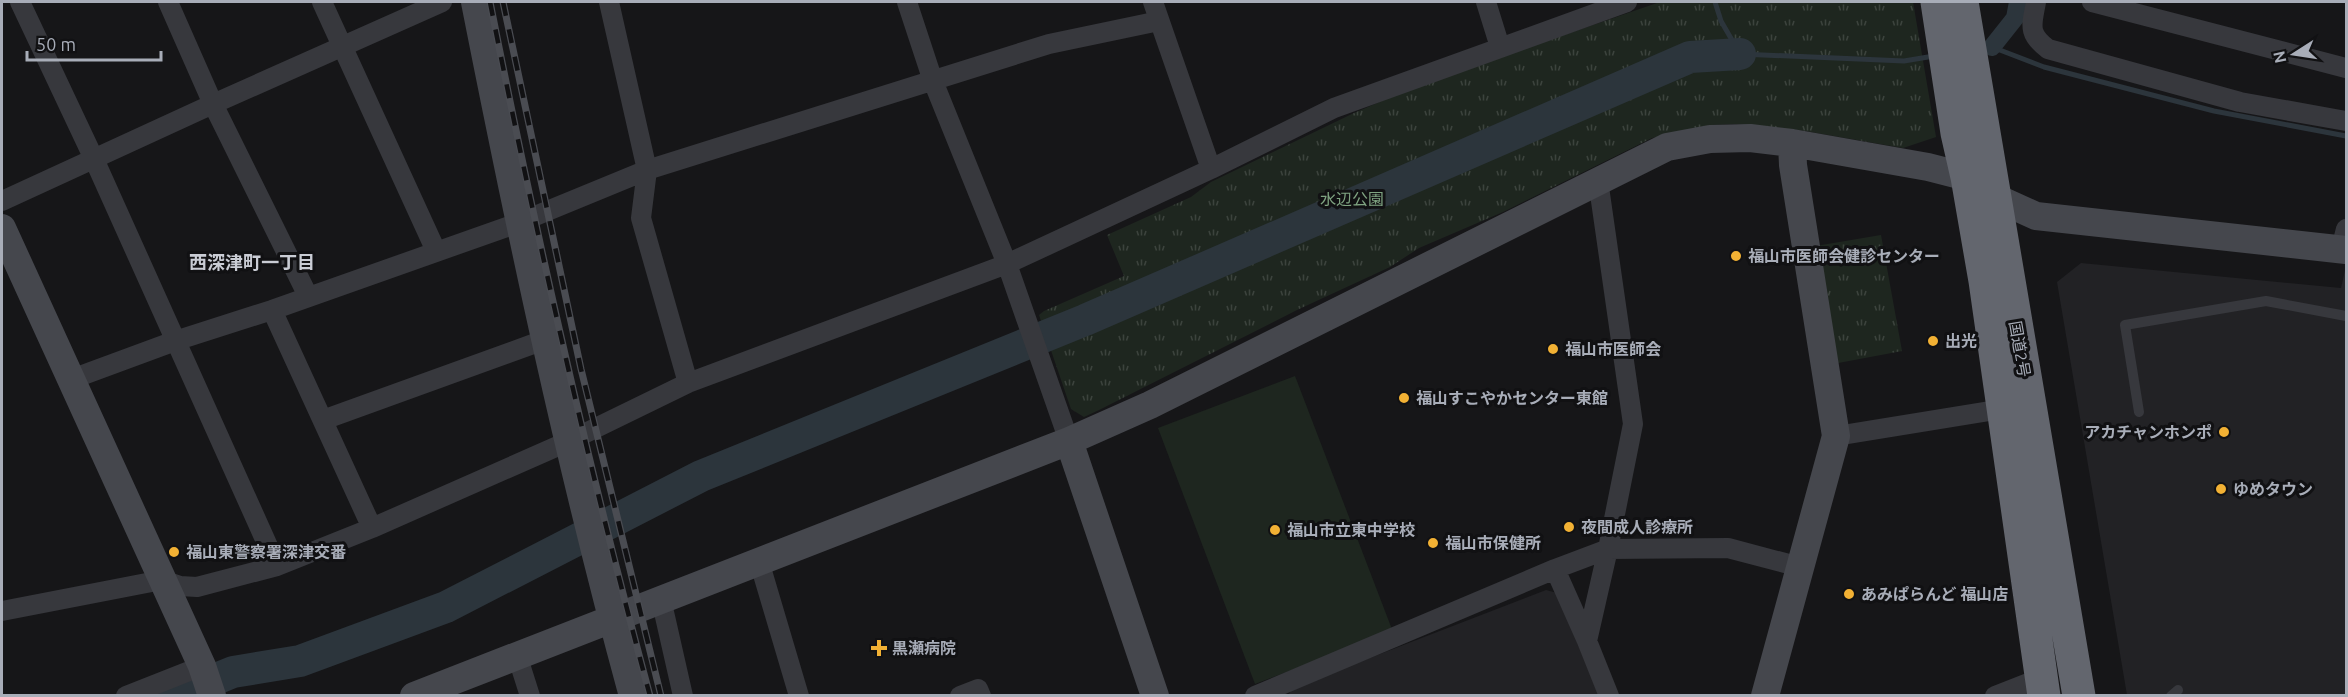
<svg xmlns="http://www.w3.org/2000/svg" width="2348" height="697" viewBox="0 0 2348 697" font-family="Ubuntu,'Noto Sans JP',sans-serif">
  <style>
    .built { fill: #222225 }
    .grass { fill: #1e261f }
    .park { fill: url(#park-tufts) }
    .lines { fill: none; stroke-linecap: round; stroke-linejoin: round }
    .stream { stroke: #2c353c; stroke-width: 5 }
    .canal { stroke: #2c353c; stroke-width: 18 }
    .river { stroke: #2c353c; stroke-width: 32 }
    .lane { stroke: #37383d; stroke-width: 10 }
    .street { stroke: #37383d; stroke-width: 20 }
    .secondary { stroke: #45474d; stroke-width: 28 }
    .highway { stroke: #63666e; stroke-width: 33 }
    .rail-casing { stroke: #4a4c52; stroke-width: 7 }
    .rail { stroke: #111113; stroke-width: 4.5; stroke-dasharray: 14; stroke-linecap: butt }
    .poi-dot { fill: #f2b134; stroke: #111113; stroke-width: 2 }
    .labels { text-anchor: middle; stroke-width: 6; stroke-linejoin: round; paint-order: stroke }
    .park-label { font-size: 16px; fill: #7fa381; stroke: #111113 }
    .poi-label { font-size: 16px; font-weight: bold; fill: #a8adb8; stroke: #111113; text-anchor: start }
    .street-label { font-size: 16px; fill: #a8adb8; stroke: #111113 }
    .neighbourhood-label { font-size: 18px; font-weight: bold; fill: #c9ccd4; stroke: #111113 }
  </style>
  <defs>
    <pattern id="park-tufts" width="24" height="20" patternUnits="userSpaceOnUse" patternTransform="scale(1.5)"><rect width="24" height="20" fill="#1e261f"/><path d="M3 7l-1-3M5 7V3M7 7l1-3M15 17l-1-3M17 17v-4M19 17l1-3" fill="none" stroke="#3c433d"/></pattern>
  </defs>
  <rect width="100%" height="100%" fill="#161618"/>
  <path class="built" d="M2081,263L2341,288L2346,266V695H2127L2057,282Z
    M1546,590L1557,593L1599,696H1288L1292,688Z"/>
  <path class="grass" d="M1295,376L1393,632L1255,684L1158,428Z"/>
  <path class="park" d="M1660,2H1913L1936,137L1903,148L1805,131L1737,124L1711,125L1652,138L1503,212L1419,248L1390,267L1297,310L1099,410L1084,417L1071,409L1039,315L1044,311L1124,276L1107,235L1191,197L1211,182L1354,113L1419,85Z
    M1881,235L1902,351L1838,363L1816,246Z"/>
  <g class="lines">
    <path class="stream" d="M1715,2L1721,21L1740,54L1904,61L1934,56
      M1982,49L1992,47L2044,67L2214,111L2346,136"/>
    <path class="canal" d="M1992,47L2015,18L2018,2"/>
    <path class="river" d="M174,696L233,672L300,661L446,607L701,476L1085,320L1690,57L1740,54"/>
    <path class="lane" d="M2139,412L2125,325L2266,301L2346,316
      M2171,696L2178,690"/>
    <path class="street" d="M20,2L94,159L277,566
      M168,2L213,104L308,296
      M322,2L436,251
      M609,2L647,170L641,218L688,383
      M907,2L933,81L1007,264L1069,441
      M1153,2L1211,169
      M1486,2L1500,47
      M2036,2C2032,25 2027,33 2048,49L2240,102L2346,121
      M2092,2L2346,68
      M1598,180L1633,424L1608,549L1587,641L1609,696
      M2,201L213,104L442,2
      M2341,249L2346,229
      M272,310L372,528
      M72,379L175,341L272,310L518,223L647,170L1049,44L1159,21
      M323,420L544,340
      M1836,436L2002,409
      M759,561L799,696
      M1555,569L1587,641
      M661,599L683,696
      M2,611L162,580L180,586L197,587L277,566L372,528L567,442L688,383L1007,264L1211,169L1334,108L1627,2
      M517,655L530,696
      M126,696L202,666
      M960,696L978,689L981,696
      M1255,696L1555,569L1608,549L1728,548L1800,567
      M1995,696L2041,678"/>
    <path class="secondary" d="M475,2C521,235 570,466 633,696
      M2,228L202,666L212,696
      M1069,441L1155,696
      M414,696L1069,441L1150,405L1667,147L1710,139L1750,138L1792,143L1928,167L1967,177L1994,197L2036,216L2346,250
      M1765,696L1836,436L1793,165L1792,143"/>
    <path class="highway" d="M1937,2L1957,133L1967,177L1985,281L2044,696
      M1962,2L2079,696"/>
    <g class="rail-casing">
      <path id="rail" d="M490,2C536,235 588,466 650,696
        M503,2L581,369L661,696"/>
    </g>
    <use href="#rail" class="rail"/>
  </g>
  <g class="poi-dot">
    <circle cx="1736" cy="256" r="6"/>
    <circle cx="1933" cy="341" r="6"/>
    <circle cx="1553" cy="349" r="6"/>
    <circle cx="1404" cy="398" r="6"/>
    <circle cx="2224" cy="432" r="6"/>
    <circle cx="2221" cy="489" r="6"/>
    <circle cx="1569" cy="527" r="6"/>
    <circle cx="1275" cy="530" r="6"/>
    <circle cx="1433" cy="543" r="6"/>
    <circle cx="174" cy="552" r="6"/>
    <circle cx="1849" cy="594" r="6"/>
    <path d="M876 639h6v6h6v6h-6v6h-6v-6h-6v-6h6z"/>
  </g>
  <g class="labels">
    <g class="park-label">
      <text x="1352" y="205">水辺公園</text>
    </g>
    <g class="poi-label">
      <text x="1748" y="262">福山市医師会健診センター</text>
      <text x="1945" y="347">出光</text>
      <text x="1565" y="355">福山市医師会</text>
      <text x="1416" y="404">福山すこやかセンター東館</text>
      <text x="2212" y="438" text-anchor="end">アカチャンホンポ</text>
      <text x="2233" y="495">ゆめタウン</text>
      <text x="1581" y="533">夜間成人診療所</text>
      <text x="1287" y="536">福山市立東中学校</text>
      <text x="1445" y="549">福山市保健所</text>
      <text x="186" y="558">福山東警察署深津交番</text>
      <text x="1861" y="600">あみぱらんど 福山店</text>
      <text x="892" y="654">黒瀬病院</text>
    </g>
    <g class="street-label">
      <text transform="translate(2020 349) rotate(80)" y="6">国道2号</text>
    </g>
    <g class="neighbourhood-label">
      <text x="252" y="269">西深津町一丁目</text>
    </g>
  </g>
  <rect width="2348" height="697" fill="none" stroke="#a8adb8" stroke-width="6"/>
  <g transform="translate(2294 54) rotate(258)" stroke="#111113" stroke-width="4.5" paint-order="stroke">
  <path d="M0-4.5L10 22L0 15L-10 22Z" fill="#a8adb8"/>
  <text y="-9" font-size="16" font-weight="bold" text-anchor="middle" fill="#a8adb8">N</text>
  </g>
  <path d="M27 51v9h134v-9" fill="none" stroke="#a8adb8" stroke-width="3"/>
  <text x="36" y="51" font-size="18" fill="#a8adb8" stroke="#111113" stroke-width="4.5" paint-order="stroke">50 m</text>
</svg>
